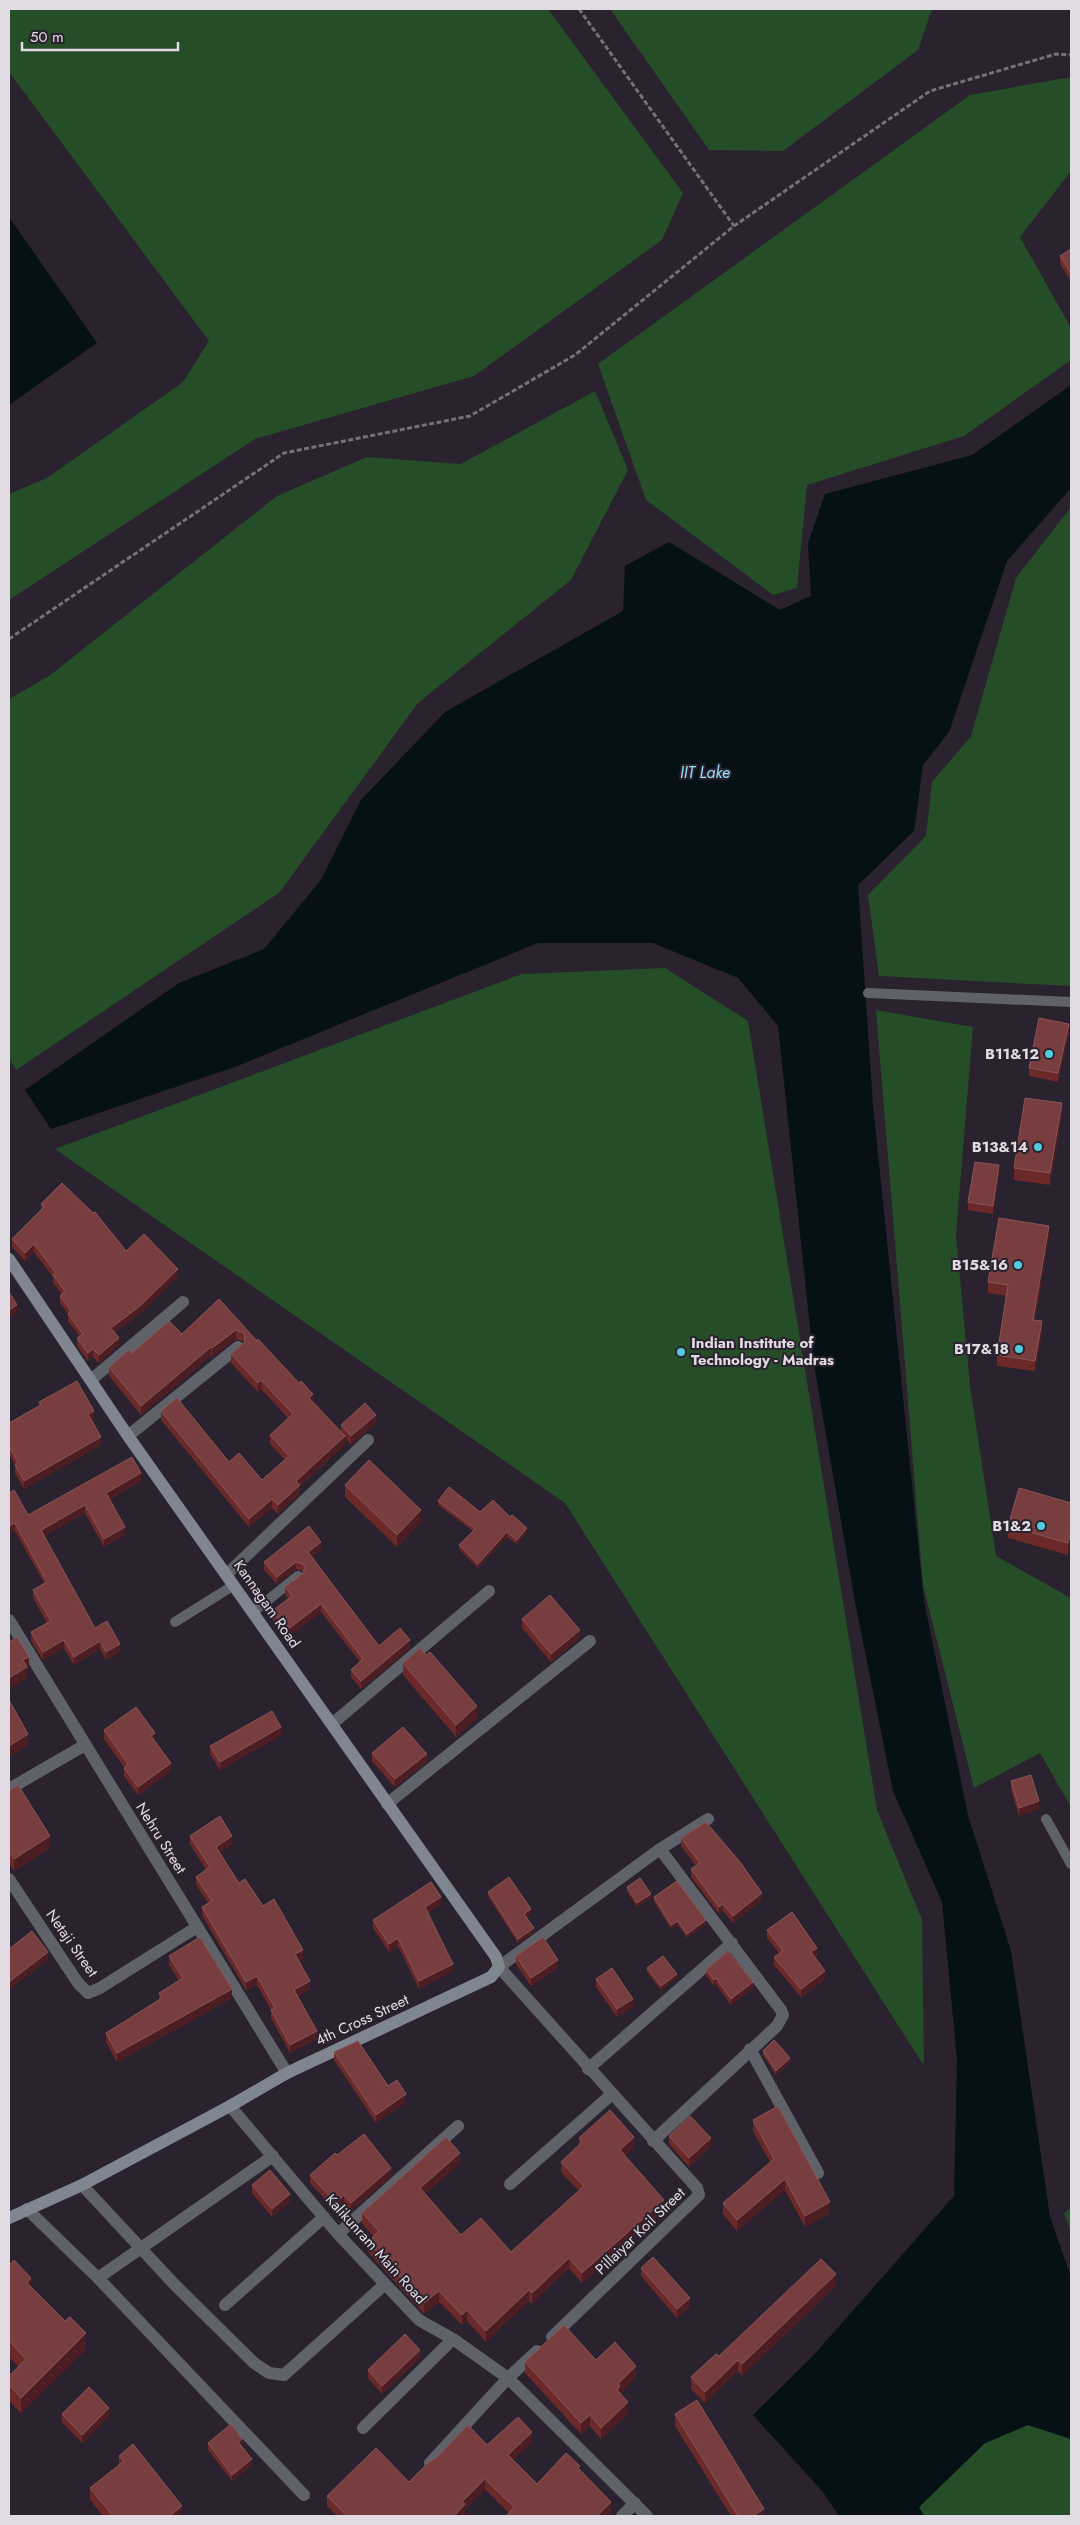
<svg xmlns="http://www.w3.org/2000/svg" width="1080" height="2525" viewBox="0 0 1080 2525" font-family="Jost,sans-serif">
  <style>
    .green { fill: #254d28 }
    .water { fill: #051115 }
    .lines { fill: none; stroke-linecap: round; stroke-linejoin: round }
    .path { stroke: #77707a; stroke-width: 3; stroke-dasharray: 5 2.5; stroke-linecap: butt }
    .lane { stroke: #5f6369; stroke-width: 10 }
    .street { stroke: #5f6369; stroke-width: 12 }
    .secondary { stroke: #7f8690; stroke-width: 12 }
    .wall { fill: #6b292a }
    .shaded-wall { fill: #4c1e23 }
    .building { fill: #783d3e; stroke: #885658 }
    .poi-dot { fill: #54cadd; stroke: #2a222e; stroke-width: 2 }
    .labels { text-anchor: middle; stroke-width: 4; stroke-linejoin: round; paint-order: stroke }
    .poi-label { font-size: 15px; font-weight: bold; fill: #e1dce3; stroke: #2a222e; text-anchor: end }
    .street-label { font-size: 15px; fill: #e1dce3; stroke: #2a222e }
    .water-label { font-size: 16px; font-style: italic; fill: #97e0f7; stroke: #2a222e }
  </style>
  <rect width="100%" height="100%" fill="#2a222e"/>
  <path class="green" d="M9,9H548L683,193L662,240L474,376L255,439L9,600V494L47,478L183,382L209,341L9,72Z
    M610,9H932L918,50L783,151L709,150Z
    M1071,77V171L1020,237L1071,328V360L964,436L807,485L797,588L773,595L646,500L598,364L970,95Z
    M595,391L628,470L571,580L418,703L279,893L16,1070L9,1058V699L49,676L277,496L367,457L461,464Z
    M1071,507V986L879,976L868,895L926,836L932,782L971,736L1016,578Z
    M665,968L748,1021L877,1810L922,1920L924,2066L565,1503L55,1149L522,974Z
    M876,1010L973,1027L956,1235L970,1386L996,1556L1071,1598V1807L1040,1753L974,1788L923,1585Z
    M1071,2208V2233L1064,2213Z
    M1028,2425L1071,2439V2516H924L919,2507L985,2443Z"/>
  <path class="water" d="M9,217L97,343L9,405Z
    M1071,385V488L1007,561L949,732L923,765L914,831L858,885L873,1105L924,1601L968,1815L1011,1951L1050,2217L1071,2277V2439L1028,2425L985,2443L919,2507L924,2516H839L823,2492L753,2415L812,2357L954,2196L957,2059L942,1902L893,1791L855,1602L814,1365L778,1026L738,978L653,943H538L235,1067L51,1129L25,1090L179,983L264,949L321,880L361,800L445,712L623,611L625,566L669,542L780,610L811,596L808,543L825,494L972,455Z"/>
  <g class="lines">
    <path class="path" d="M579,9L734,226
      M9,639L284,453L470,416L575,355L734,226L930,91L1056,54L1071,55"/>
    <path class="lane" d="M868,993L1071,1002
      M253,1612L298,1576
      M175,1622L234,1585
      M1046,1819L1071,1864"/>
    <path class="street" d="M91,1380L183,1302
      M128,1436L238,1347
      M227,1574L368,1440
      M9,1620L287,2073
      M332,1724L489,1591
      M9,1789L85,1745
      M387,1804L590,1641
      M9,1879L78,1983L88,1993L100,1988L197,1927
      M750,2049L818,2173
      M588,2069L732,1943
      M230,2106L338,2234L419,2320L453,2339L508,2378L647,2516
      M653,2141L777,2026L783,2015L781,2010L660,1849
      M510,2184L612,2094
      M82,2185L175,2285L254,2363L269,2373L284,2375L384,2285
      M27,2209L98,2278L304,2495
      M338,2234L458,2126
      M98,2278L273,2156
      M225,2305L324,2217
      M552,2337L699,2195L697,2188L499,1967L660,1849L708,1819
      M363,2428L453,2339
      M430,2463L508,2378L537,2351
      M622,2516L635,2503"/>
    <path class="secondary" d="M9,1259L128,1436L496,1957L499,1967L491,1977L287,2073L230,2106L82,2185L9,2218"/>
  </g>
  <path class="wall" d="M1071,249V282L1060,264V256Z
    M1069,1032L1058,1082L1029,1076V1068Z
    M1062,1115L1050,1185L1014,1180V1168Z
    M999,1174L993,1214L968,1210V1202Z
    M41,1204L126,1251L178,1276L140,1314L115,1332L119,1345L99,1363L93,1357L88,1361L77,1346V1338L80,1337L68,1321V1314L60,1303V1296L62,1294L53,1283V1277L34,1252L25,1261L12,1247V1239L41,1210Z
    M1049,1236L1035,1320L1042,1332L1035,1371L997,1366V1355L1007,1296L988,1293V1282Z
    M219,1299L341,1432V1425L376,1423L351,1445L345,1437V1445L300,1486V1494L278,1514L272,1508L249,1527L161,1420V1411L229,1462L262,1480L285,1460L270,1444V1435L288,1418L261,1389L258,1392L231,1363V1354L244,1343V1342L236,1339L212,1357L211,1356L141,1415L109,1376V1367L132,1353L182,1334Z
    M39,1402L94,1419L92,1420L101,1445L24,1489L15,1473V1465L9,1454V1423L39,1406Z
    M141,1481L110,1499L125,1535L104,1547L85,1513L44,1536L95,1628L120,1652L106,1660L100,1649L74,1665L64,1648L43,1660L31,1641V1632L47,1623L33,1598V1590L44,1583L15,1531L9,1535V1493L28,1515Z
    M345,1485L421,1522L397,1547L345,1497Z
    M438,1501L480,1512L510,1517L527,1532L517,1544L507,1537L478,1568L459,1549V1545L473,1531L438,1505Z
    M1071,1503L1068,1555L1008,1538V1526Z
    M321,1549L312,1557L379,1646L410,1648L361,1689L351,1677V1670L360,1662L321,1612L287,1638L272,1619V1611L288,1599L285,1595V1587L302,1574L303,1571L296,1569L277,1584L264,1570V1562Z
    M522,1619L580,1638L551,1662L522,1628Z
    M426,1655L477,1718L456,1737L403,1675V1663Z
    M104,1730L155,1741L171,1771L138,1795L124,1776V1767L104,1739Z
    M281,1735L220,1770L210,1754V1746Z
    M372,1753L427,1762L395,1787L372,1761Z
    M1011,1781L1039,1809L1019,1816L1011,1790Z
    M9,1791L50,1848L14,1871L9,1863Z
    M190,1836L232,1844L219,1853L239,1883L263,1906L303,1958L299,1961L310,1989L298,1996L317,2039L290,2053L271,2018V2010L257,1985L246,1990L202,1915V1907L208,1903L196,1885V1877L206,1870L190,1844Z
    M681,1838L762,1900L733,1923L723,1911L719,1914L691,1877V1869L696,1866L681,1846Z
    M627,1887L651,1898L637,1907L627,1891Z
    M488,1892L531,1914L526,1917L534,1932L518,1943L488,1896Z
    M654,1897L706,1924L687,1938L678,1925L671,1929L654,1901Z
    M441,1904L428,1913L453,1971L419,1989L398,1946L389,1952L373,1928V1920Z
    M767,1930L817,1956L815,1958L825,1979L801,1997L774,1965V1957L779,1953L767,1938Z
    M169,1956L232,1998L117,2062L106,2042V2033L159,2000V1993L179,1981L169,1965Z
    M516,1956L558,1968L531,1986L516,1964Z
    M647,1968L677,1978L661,1990L647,1972Z
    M706,1970L753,1988L731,2005L716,1984L714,1986L706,1976Z
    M596,1979L633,2007L617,2017L596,1987Z
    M763,2051L790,2062L776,2075L763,2055Z
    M334,2052L388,2086L406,2102L376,2123L334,2060Z
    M753,2120L830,2213L805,2227L785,2190L737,2231L723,2214V2203L770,2162L753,2131Z
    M669,2136L711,2146L689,2167L669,2144Z
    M579,2138L634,2148L625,2156L664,2211L582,2283L569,2268L532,2304L529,2301L486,2342L467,2321L462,2325L439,2302L424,2314L368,2252V2242L373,2236L362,2223V2213L460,2163L425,2194L461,2235L511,2252L579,2191L561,2172V2162L579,2146Z
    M337,2155L391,2176L351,2211L344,2203L336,2211L310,2183V2175Z
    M252,2185L290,2202L272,2217L252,2193Z
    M9,2265L31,2287L86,2349L21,2413L9,2401V2376L19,2367L9,2357Z
    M641,2268L690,2306L677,2318L641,2276Z
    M836,2286L742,2376L738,2371L705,2403L691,2389V2377L719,2356Z
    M420,2358L382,2394L368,2378V2370Z
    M596,2360L636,2377L620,2393L628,2413L601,2439L590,2426L581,2434L525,2373V2362Z
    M62,2414L109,2416L82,2443L62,2422Z
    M675,2414L764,2516H731L675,2426Z
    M532,2442L513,2460L537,2484L580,2471L611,2512L607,2516H506L509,2513L485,2489L465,2509V2515L463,2516H337L327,2506V2496L409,2482L487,2445Z
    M208,2443L242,2445V2446L252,2465L232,2481L208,2450Z
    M119,2456L182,2516H103L90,2500V2488L119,2465Z"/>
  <path class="shaded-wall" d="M1069,1024V1032L1058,1082V1073Z
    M1062,1103V1115L1050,1185V1173Z
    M999,1165V1174L993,1214V1206Z
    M1049,1226V1236L1033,1330V1320Z
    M34,1244V1252L25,1261V1253Z
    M178,1269V1276L140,1314L111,1335V1328Z
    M17,1305V1313L9,1318V1310Z
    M1042,1321V1332L1035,1371V1361Z
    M236,1330V1339L212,1357V1348Z
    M119,1338V1345L99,1363V1355Z
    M211,1347V1356L141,1415V1406Z
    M93,1349V1357L88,1361V1353Z
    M261,1380V1389L258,1392V1383Z
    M313,1394V1403L309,1398Z
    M94,1411V1419L88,1422V1414Z
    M376,1415V1423L351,1445V1436Z
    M345,1436V1445L300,1486V1494L278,1514V1505L296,1481Z
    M101,1437V1445L24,1489V1481Z
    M141,1473V1481L106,1501V1493Z
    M272,1499V1508L249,1527V1519Z
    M85,1505V1513L41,1538V1530Z
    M421,1510V1522L397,1547V1535Z
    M15,1523V1531L9,1535V1526Z
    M125,1527V1535L104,1547V1539Z
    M527,1528V1532L517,1544V1540Z
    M1071,1531V1543L1068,1555V1543Z
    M507,1532V1537L478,1568V1564Z
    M321,1542V1549L308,1560V1552Z
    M296,1562V1569L277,1584V1577Z
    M321,1604V1612L287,1638V1630Z
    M580,1630V1638L551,1662V1654Z
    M64,1640V1648L43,1660V1652Z
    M410,1640V1648L361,1689V1681Z
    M100,1641V1649L74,1665V1657Z
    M120,1644V1652L106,1660V1652Z
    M29,1657V1668L27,1669V1678L9,1689V1678L23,1660Z
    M477,1706V1718L456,1737V1725Z
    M281,1727V1735L220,1770V1762Z
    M155,1733V1741L151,1744V1736Z
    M28,1734V1746L9,1757V1746Z
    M427,1754V1762L395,1787V1779Z
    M171,1763V1771L138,1795V1787Z
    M1039,1801V1809L1019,1816V1808Z
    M50,1836V1848L14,1871V1859Z
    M232,1836V1844L216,1855V1847Z
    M762,1893V1900L733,1923V1916Z
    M651,1894V1898L637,1907V1903Z
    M441,1897V1904L425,1915V1907Z
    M723,1904V1911L719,1914V1907Z
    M531,1909V1914L524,1918V1914Z
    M706,1920V1924L687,1938V1934Z
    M678,1921V1925L671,1929V1925Z
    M534,1928V1932L518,1943V1939Z
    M398,1938V1946L389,1952V1944Z
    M817,1948V1956L811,1960V1952Z
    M303,1950V1958L295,1963V1954Z
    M48,1952V1960L9,1990V1982Z
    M558,1960V1968L531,1986V1978Z
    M453,1964V1971L419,1989V1981Z
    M825,1971V1979L801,1997V1989Z
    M677,1974V1978L661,1990V1986Z
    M257,1976V1985L246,1990V1982Z
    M716,1978V1984L714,1986V1980Z
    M310,1981V1989L294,1998V1990Z
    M753,1982V1988L731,2005V1999Z
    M232,1989V1998L117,2062V2053Z
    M633,1999V2007L617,2017V2009Z
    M317,2031V2039L290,2053V2045Z
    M790,2058V2062L776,2075V2071Z
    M406,2094V2102L376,2123V2115Z
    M634,2137V2148L620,2161V2150Z
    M711,2138V2146L689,2167V2158Z
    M460,2153V2163L420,2199V2188Z
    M391,2168V2176L351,2211V2203Z
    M785,2179V2190L737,2231V2220Z
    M290,2194V2202L272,2217V2209Z
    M344,2195V2203L336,2211V2203Z
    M664,2200V2211L582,2283V2273Z
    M830,2202V2213L805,2227V2216Z
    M569,2258V2268L532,2304V2293Z
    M836,2274V2286L742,2376V2364Z
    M31,2278V2294L27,2283Z
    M529,2290V2301L486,2342V2331Z
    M439,2291V2302L424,2314V2303Z
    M690,2298V2306L677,2318V2309Z
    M467,2310V2321L462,2325V2315Z
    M86,2333V2349L21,2413V2398Z
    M420,2350V2358L382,2394V2386Z
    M738,2360V2371L705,2403V2392Z
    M636,2366V2377L620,2393V2397L617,2390L618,2384Z
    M628,2402V2413L601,2439V2428Z
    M109,2408V2416L82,2443V2435Z
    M590,2415V2426L581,2434V2423Z
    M532,2432V2442L508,2465V2455Z
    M242,2439V2445L238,2448V2442Z
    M252,2459V2465L232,2481V2475Z
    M485,2479V2489L465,2509V2515L463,2516H453L462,2502Z
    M611,2502V2512L607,2516H597Z
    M182,2506V2516H170Z
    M764,2509V2516H753Z"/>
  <path class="building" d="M1071,249V274L1060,256Z
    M1039,1018L1069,1024L1058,1073L1029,1068Z
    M1025,1098L1062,1103L1050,1173L1014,1168Z
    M975,1162L999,1165L993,1206L968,1202Z
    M62,1183L93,1213L95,1212L126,1251L144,1234L178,1269L140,1306L111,1328L119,1338L99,1355L93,1349L88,1353L77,1338L83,1334L68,1314L71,1311L60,1296L65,1291L53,1275L56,1273L34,1244L25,1253L12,1239L44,1207L41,1204Z
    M999,1218L1049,1226L1033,1320L1042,1321L1035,1361L997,1355L1008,1285L988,1282Z
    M9,1292L17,1305L9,1310Z
    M219,1299L257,1341L258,1339L299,1383L301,1381L313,1394L309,1398L345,1436L296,1481L300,1485L278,1505L272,1499L249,1519L161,1411L177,1398L229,1462L239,1453L262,1480L289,1456L270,1435L293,1414L261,1380L258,1383L231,1354L245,1342L244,1333L236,1330L212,1348L211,1347L141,1406L109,1367L129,1350L132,1353L169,1321L182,1334Z
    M77,1381L94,1411L88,1414L101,1437L24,1481L15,1465L18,1463L9,1446V1423L41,1405L39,1402Z
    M365,1403L376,1415L351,1436L341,1425Z
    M132,1457L141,1473L106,1493L125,1527L104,1539L85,1505L41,1530L95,1628L107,1621L120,1644L106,1652L100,1641L74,1657L64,1640L43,1652L31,1632L51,1621L33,1590L47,1582L15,1523L9,1526V1493L14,1490L28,1515Z
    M369,1460L421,1510L397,1535L345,1485Z
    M449,1487L480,1512L493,1500L510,1517L512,1515L527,1528L517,1540L507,1532L478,1564L459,1545L475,1529L438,1501Z
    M1019,1488L1071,1503V1531L1068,1543L1008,1526Z
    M309,1526L321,1542L308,1552L379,1646L400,1628L410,1640L361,1681L351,1670L363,1659L321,1604L287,1630L272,1611L292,1596L285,1587L302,1574L305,1568L303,1564L296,1562L277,1577L264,1562Z
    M550,1595L580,1630L551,1654L522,1619Z
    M17,1637L29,1657L23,1660L27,1667L9,1678V1638L11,1641Z
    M420,1648L426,1655L430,1652L477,1706L456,1725L403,1663Z
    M9,1700L28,1734L9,1746Z
    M136,1707L155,1733L151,1736L171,1763L138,1787L124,1768L128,1764L104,1730Z
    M272,1711L281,1727L220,1762L210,1746Z
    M403,1727L427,1754L395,1779L372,1753Z
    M1031,1775L1039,1801L1019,1808L1011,1781Z
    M18,1785L50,1836L14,1859L9,1851V1791Z
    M220,1816L232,1836L216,1847L239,1883L245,1879L263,1906L274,1899L303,1950L295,1954L310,1981L294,1990L317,2031L290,2045L271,2010L275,2008L257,1976L246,1982L202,1907L212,1901L196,1877L210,1867L190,1836Z
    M706,1822L740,1862L762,1893L733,1916L723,1904L719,1907L691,1869L700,1863L681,1838Z
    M509,1877L531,1909L524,1914L534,1928L518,1939L488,1892Z
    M640,1878L651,1894L637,1903L627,1887Z
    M677,1881L706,1920L687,1934L678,1921L671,1925L654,1897Z
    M431,1882L441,1897L425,1907L453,1964L419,1981L398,1938L389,1944L373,1920Z
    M792,1912L817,1948L811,1952L825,1971L801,1989L774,1957L783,1951L767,1930Z
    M32,1931L48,1952L9,1982V1949Z
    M200,1937L232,1989L117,2053L106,2033L162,1998L159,1993L183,1978L169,1956Z
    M543,1937L558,1960L531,1978L516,1956Z
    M728,1951L753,1982L731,1999L716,1978L714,1980L706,1970Z
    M663,1956L677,1974L661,1986L647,1968Z
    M612,1968L633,1999L617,2009L596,1979Z
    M774,2040L790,2058L776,2071L763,2051Z
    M358,2041L388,2086L397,2080L406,2094L376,2115L334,2052Z
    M778,2106L830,2202L805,2216L785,2179L737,2220L723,2203L774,2159L753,2120Z
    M610,2110L634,2137L620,2150L664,2200L582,2273L569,2258L532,2293L529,2290L486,2331L467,2310L462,2315L439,2291L424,2303L368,2242L379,2231L362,2213L446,2137L460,2153L420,2188L461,2235L481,2218L511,2252L584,2186L561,2162L582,2142L579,2138Z
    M690,2116L711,2138L689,2158L669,2136Z
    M364,2134L391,2168L351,2203L344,2195L336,2203L310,2175L335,2153L337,2155Z
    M270,2170L290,2194L272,2209L252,2185Z
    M653,2257L690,2298L677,2309L641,2268Z
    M821,2259L836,2274L742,2364L738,2360L705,2392L691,2377L716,2354L719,2356Z
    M14,2260L31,2278L27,2283L65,2321L70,2317L86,2333L21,2398L9,2385V2376L26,2359L9,2341V2265Z
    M564,2325L596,2360L615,2342L636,2366L618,2384L620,2386L617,2390L628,2402L601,2428L590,2415L581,2423L525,2362Z
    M405,2334L420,2350L382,2386L368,2370Z
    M89,2387L109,2408L82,2435L62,2414Z
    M697,2400L764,2509L753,2516H738L675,2414Z
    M518,2417L532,2432L508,2455L537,2484L566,2453L580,2466L578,2468L611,2502L597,2516H506L514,2507L485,2479L462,2502L465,2504L454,2516H347L327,2496L376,2448L409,2482L429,2462L436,2458L468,2425L487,2445Z
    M231,2424L242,2439L238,2442L252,2459L232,2475L208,2443Z
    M133,2444L182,2506L170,2516H113L90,2488L124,2461L119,2456Z"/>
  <g class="poi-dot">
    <circle cx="1049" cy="1054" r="5"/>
    <circle cx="1038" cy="1147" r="5"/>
    <circle cx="1018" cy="1265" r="5"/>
    <circle cx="1019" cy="1349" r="5"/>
    <circle cx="681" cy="1352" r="5"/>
    <circle cx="1041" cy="1526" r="5"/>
  </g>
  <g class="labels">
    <g class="poi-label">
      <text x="1039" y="1059">B11&amp;12</text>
      <text x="1028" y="1152">B13&amp;14</text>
      <text x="1008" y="1270">B15&amp;16</text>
      <text x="691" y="1348" text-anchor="start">Indian Institute of<tspan x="691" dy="17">Technology - Madras</tspan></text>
      <text x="1009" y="1354">B17&amp;18</text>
      <text x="1031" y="1531">B1&amp;2</text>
    </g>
    <g class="street-label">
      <text transform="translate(267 1604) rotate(55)" y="5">Kannagam Road</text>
      <text transform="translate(161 1838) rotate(58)" y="5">Nehru Street</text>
      <text transform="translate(72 1943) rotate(55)" y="5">Netaji Street</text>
      <text transform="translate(362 2020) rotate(-25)" y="5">4th Cross Street</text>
      <text transform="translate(640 2231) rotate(-44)" y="5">Pillaiyar Koil Street</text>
      <text transform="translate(376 2249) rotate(48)" y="5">Kalikunram Main Road</text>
    </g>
    <g class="water-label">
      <text x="705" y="778">IIT Lake</text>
    </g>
  </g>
  <rect width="1080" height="2525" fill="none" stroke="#e1dce3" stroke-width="20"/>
  <path d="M22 42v8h156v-8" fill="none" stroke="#e1dce3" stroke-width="2.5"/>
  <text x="30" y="42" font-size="15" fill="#e1dce3" stroke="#2a222e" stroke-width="4" paint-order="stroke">50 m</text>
</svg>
